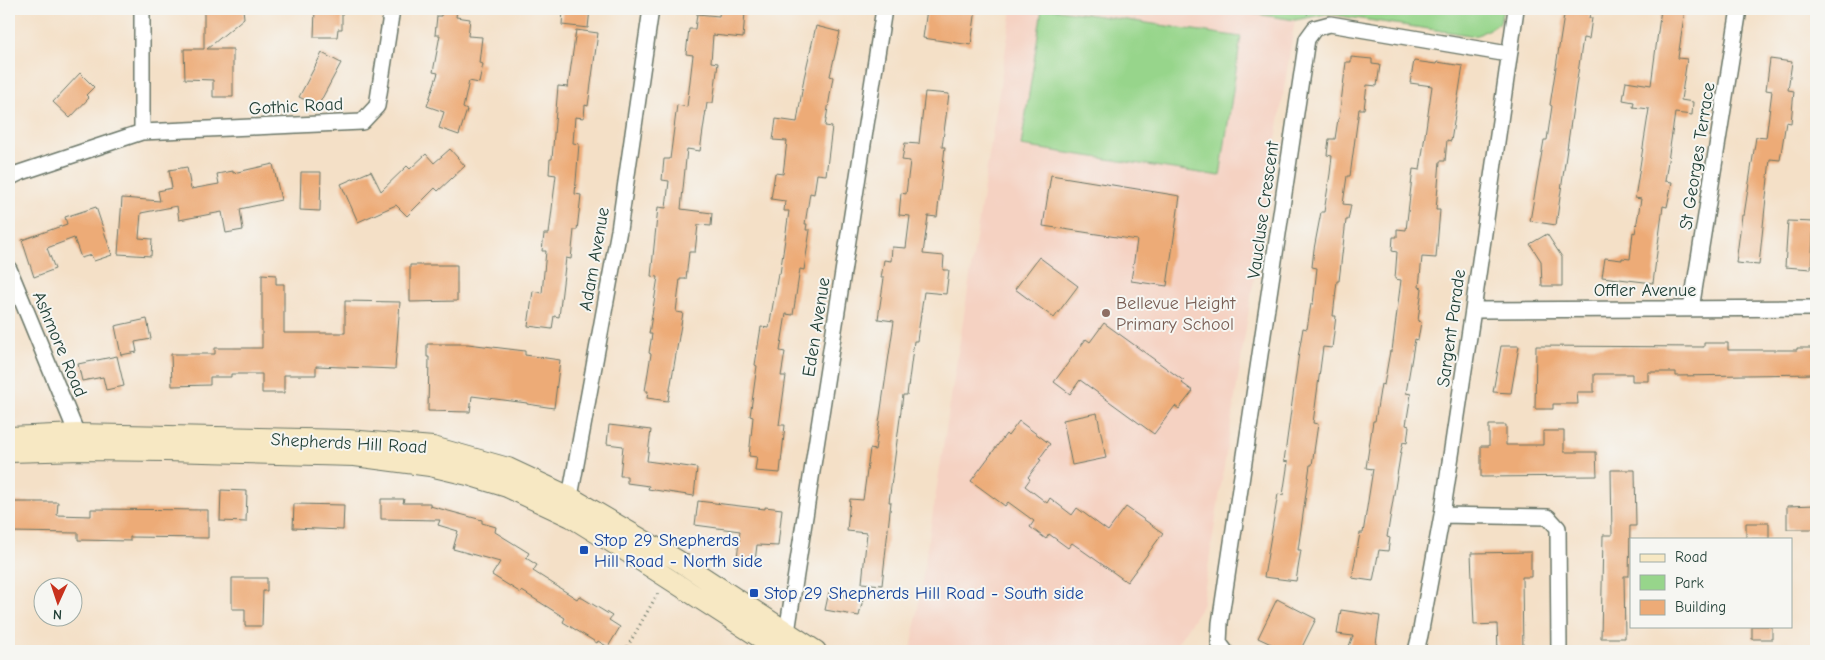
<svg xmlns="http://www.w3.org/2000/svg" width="1825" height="660" viewBox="0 0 1825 660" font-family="'Comic Neue',sans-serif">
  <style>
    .built { fill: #f5d2c2 }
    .green { fill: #97d58b; stroke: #5b8960 }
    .building { fill: #edab77 }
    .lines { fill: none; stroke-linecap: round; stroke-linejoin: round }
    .minor-casing { stroke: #6a7667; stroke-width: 18 }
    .secondary-casing { stroke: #6a7667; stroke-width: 22 }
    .path { stroke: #6a7667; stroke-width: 3; stroke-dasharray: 1 4; stroke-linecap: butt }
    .minor { stroke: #fff; stroke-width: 15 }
    .secondary { stroke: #f7e8c3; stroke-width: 20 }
    .education-dot { fill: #8d6e63; stroke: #f6f6f2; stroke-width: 2 }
    .transit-dot { fill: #1a4fb4; stroke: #f6f6f2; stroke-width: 2 }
    .labels { text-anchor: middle; stroke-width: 4; stroke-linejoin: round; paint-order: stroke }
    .street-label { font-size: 18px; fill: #1f3d34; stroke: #f6f6f2 }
    .education-label { font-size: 18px; fill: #785e54; stroke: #f6f6f2; text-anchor: start }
    .transit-label { font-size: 18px; fill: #164399; stroke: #f6f6f2; text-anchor: start }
  </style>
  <rect width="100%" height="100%" fill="#f6f6f2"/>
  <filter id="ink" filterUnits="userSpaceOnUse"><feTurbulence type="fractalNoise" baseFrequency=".02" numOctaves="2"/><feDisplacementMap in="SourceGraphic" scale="10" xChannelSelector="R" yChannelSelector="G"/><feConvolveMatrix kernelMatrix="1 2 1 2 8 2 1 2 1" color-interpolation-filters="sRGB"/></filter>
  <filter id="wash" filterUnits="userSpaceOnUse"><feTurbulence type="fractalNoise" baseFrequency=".0096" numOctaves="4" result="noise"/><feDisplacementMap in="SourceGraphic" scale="20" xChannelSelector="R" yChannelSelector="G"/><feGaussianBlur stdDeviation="1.12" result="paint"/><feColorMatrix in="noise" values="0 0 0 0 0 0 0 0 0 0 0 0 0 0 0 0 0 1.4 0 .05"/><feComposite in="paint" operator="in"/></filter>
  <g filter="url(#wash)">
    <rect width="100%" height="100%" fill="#f4e0c7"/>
    <path class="built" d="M1012,9H1224L1295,20L1202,606L1172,651H911Z"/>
    <path class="green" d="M1042,9H1053L1241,37L1220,176L1021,146Z
      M1224,9H1503L1500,23L1476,36L1327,14L1295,20Z"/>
    <g id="blocks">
      <path class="building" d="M204,9H243L244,18L207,49H233V97H213V80L185,79L184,49H204Z
        M315,9H342V29H338L337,37H314Z
        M442,9H457L456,17L470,19L468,36L482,37L479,63L483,64L479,83L469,81L463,108L467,110L459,135L439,128L444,112L427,106L438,73L433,72L440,35H435L437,16H441Z
        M563,9H590L588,28L562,25Z
        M720,9L745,12L743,38L713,35L711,62L718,63L713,103H707L700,151L687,149L681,209L712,213L711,226L698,225L695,252H689L686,279H680L676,312L683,313L668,401L647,398L648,391H645L651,354L649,353L652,334H649L658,277L651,276L658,207L666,208L669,181L662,180L664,159H670L677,105L687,107L693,55L686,54L689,29H695L697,14L719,16Z
        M927,9H976L971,45L923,38Z
        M1565,9H1591L1589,18H1592L1589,39L1583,38L1556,225L1530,221L1544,140H1547L1552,106L1550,105Z
        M1661,9H1685L1678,58L1687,59L1681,100L1693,102L1692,115L1675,113L1665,181L1672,182L1667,207L1663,206L1653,283L1602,277L1605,258L1622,260V258L1630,259L1633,232L1635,233L1641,199L1635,198L1649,109L1633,107L1634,102L1623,100L1626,81L1651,85Z
        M816,26L840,32L830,76L833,77L825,126L832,127L826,175L817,174L814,194L810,193L805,224H807L806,230H810L804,270L800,269L793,315L786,314L780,351L785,352L781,376H786L779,425H785L780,473L755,471L757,457L749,456L753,417L750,416L757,366L755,365L761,327L769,328L778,274H780L789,211H784L785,201L771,199L775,173L783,174L787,141L773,140L776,119L797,122L804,78Z
        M576,30L598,33L588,106L585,105L584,118L575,117L573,143L579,144L575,194L581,195L577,230H574L571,259L566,258L559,317L554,316L552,329L528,326L533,291L542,293L546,251H542L544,234H549L556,175L549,174L550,159H552L558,86L568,87Z
        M322,53L341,63L318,106L299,97Z
        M1351,57L1372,59V64L1380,65L1377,86L1367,85L1364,109H1359L1350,176H1347L1343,204L1351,205L1348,220H1346L1339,281H1337L1333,316H1336L1332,348L1323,347L1313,423L1318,424L1312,465H1310L1298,550H1301L1296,581L1264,577L1278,494L1283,495L1288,462L1284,461L1299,352L1303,328L1307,329L1311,304H1313L1317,268L1312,267L1314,249L1321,212H1324L1330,174L1332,156L1327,155L1329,139H1335L1338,119H1339L1346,62H1351Z
        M1770,59L1792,62L1788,90L1794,91L1791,123L1786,122L1780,160L1770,159L1759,265L1736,263L1742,215H1744L1756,137L1766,138L1772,91L1766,90Z
        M1414,61L1436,64L1437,62L1463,66L1451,141L1447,140L1445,161H1440L1436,210H1440L1436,258L1422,257L1419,287L1422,288L1418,321L1421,322L1418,340L1415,339L1406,393L1411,394L1406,425L1409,426L1407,443L1403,442L1401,451L1387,537L1390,538L1388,551L1379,550L1373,581L1352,578L1360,533H1363L1373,469L1366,468L1373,421H1375L1381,384L1384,385L1390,351H1392L1401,280L1395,279L1397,252L1392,251L1393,237H1397V229L1406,230L1413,169L1420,170L1432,86L1410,83Z
        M80,73L94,87L86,95L89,98L70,118L53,102Z
        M925,92L949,94L942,147H945L937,217L928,216L923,254L944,256L943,270H949L946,294L924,292L917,341H914L907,395H903L889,502H891L882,585L862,583L867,533L847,531L850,499L863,500L870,449L875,450L894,321L878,319L884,278H881L884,260L891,261L892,247L906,248L910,216L899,215L901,193L906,194L910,161L902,160L905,143L919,144Z
        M450,149L465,166L438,191L435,188L407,216L396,205L358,222L341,184L371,171L381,191L407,166L410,169L426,154L434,163Z
        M273,164L281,200L240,209L243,230L226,233L222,212L179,220L177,206L141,213L139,238L152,239L151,256L118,254L122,198L160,201L158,191L172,188L169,170L187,167L191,189L219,184L217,174L233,171V173Z
        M301,172H321L320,211L300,210Z
        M1051,175L1180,196L1167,286L1131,281L1137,240L1043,226Z
        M96,207L112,255L94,261L91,255L81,258L74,238L47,248L55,269L34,277L22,240L67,224L65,217Z
        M1788,221L1814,222L1811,269L1785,267Z
        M1547,234L1562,257V286H1542L1541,261L1530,244Z
        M1039,257L1078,286L1054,318L1015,289Z
        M410,265H457V301L410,302Z
        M262,274L276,275V284H284V333H345V301L400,302L395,369L316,366V375H284V393H262V374H231V377H210V385L172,386L171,354H215V348H262Z
        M147,319L151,339L135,342L137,352L121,355L115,326Z
        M1104,323L1184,381L1182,383L1193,391L1179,409L1175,406L1154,434L1080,380L1070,394L1054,382L1086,339L1090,342Z
        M1704,343H1728V350H1797V348H1816V374L1676,376V372H1648V381H1632V374H1594V392H1577L1578,404H1553V409H1535L1536,346L1704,347Z
        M427,344H468L525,351V355L560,360L554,408L527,404V403L472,396L470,412L428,411L429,357H427Z
        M1501,346H1519L1511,393L1493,392Z
        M117,356L124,386L106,390L103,377L82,381L78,364Z
        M1097,413L1106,458L1072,465L1063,420Z
        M1019,421L1050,444L1039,459L1041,460L1028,477L1030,479L1025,486L1047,503L1050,498L1072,515L1077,508L1108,531L1126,507L1163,533L1127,582L1072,543L1068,548L1049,534L1046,539L1030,527L1034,521L1008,502L1005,506L971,481L1006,434L1008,436Z
        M609,425L651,430L647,461L697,468L694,496L648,489L649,486L627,483V476H620L623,446L607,444Z
        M1489,425H1506V445H1543V431H1564V452H1596L1597,476L1481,477V446H1489Z
        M1611,470H1635L1636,526H1630L1629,576H1624L1625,638H1601L1603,535H1612Z
        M221,490L247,491L246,522L220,521Z
        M381,499H404L403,503H430V506L482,520V523L496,527L495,532L529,553L526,558L537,565L533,571L577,599L579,596L612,616L609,620L620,627L608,647L598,641L597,643L563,622L565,618L522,591L521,593L492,575L500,562L453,549L458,531L438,525L440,520L381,519Z
        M698,501L765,509V507L782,509L778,546L757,545L755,561L737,559L740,531L695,525Z
        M9,502H58L57,515L91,516V509L208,510V538L130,537V541L78,540V533L9,532Z
        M294,504L344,505L343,530L293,528Z
        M1816,505V529H1787V506Z
        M1746,523H1769V539H1746Z
        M1531,552V577H1522L1523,651H1498L1497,624L1474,625L1471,553Z
        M232,578H267V591H263L262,626H245V609H232Z
        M829,592L863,599L859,616L825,610Z
        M1277,599L1316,619L1300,651H1286L1258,638Z
        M1341,610L1380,616L1375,651H1347L1353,636L1337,634Z
        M1752,626H1772V639H1752Z"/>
    </g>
  </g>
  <g filter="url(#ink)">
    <use href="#blocks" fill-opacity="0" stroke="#6a7667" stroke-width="1"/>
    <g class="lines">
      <g class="minor-casing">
        <path id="minor" d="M142,132L362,122L377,106L392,9
          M9,178L19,173L142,132V9
          M9,269L77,434
          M1691,309L1739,9
          M1473,310L1816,308
          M567,505L570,497L619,230L651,9
          M1442,515L1548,517L1558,528L1559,651
          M782,638L787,632L884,9
          M1225,651L1219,643L1220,623L1307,39L1315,28L1330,24L1508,54
          M1416,651L1420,635L1442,515L1473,310L1516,9"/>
      </g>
      <g class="secondary-casing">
        <path id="secondary" d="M9,437L77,434L348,440L433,447L508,468L570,497L677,560L816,651
          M9,452L82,450L165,451L355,456L430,466L468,475L507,487L571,517L621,548L781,651"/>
      </g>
      <path class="path" d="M1298,9L1310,14
        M625,651L658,593"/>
      <use href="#minor" class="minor"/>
      <use href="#secondary" class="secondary"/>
    </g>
  </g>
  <circle class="education-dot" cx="1106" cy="313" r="5"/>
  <g class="transit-dot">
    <rect x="579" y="545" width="10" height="10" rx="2.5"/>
    <rect x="749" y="588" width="10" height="10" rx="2.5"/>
  </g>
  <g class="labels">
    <g class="street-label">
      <text transform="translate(296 106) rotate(-3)" y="6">Gothic Road</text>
      <text transform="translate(1697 156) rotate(-81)" y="6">St Georges Terrace</text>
      <text transform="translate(1263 210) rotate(-82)" y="6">Vaucluse Crescent</text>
      <text transform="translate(594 259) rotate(-80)" y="6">Adam Avenue</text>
      <text x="1645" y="296">Offler Avenue</text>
      <text transform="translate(816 327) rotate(-81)" y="6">Eden Avenue</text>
      <text transform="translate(1451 328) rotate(-82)" y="6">Sargent Parade</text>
      <text transform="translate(60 344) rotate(67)" y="6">Ashmore Road</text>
      <text transform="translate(349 443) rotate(3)" y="6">Shepherds Hill Road</text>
    </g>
    <g class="education-label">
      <text x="1116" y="309">Bellevue Height<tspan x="1116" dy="21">Primary School</tspan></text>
    </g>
    <g class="transit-label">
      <text x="594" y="546">Stop 29 Shepherds<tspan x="594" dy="21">Hill Road - North side</tspan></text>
      <text x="764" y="599">Stop 29 Shepherds Hill Road - South side</text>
    </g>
  </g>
  <rect width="1825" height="660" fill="none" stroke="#f6f6f2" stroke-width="30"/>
  <rect x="1630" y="538" width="162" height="90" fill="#f6f6f2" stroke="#a0aca6"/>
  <rect x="1640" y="554" width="25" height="8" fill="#f7e8c3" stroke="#a0aca6"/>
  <text x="1675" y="562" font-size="15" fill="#1f3d34">Road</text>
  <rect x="1640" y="575" width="25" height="15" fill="#97d58b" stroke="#a0aca6"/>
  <text x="1675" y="588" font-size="15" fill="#1f3d34">Park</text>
  <rect x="1640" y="600" width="25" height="15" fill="#edab77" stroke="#a0aca6"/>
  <text x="1675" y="612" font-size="15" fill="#1f3d34">Building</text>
  <g transform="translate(58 602) rotate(183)"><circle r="24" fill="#f6f6f2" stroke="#a0aca6"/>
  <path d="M0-4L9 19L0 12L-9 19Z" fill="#c8321e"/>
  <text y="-8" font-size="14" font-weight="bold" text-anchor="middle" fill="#1f3d34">N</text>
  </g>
</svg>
